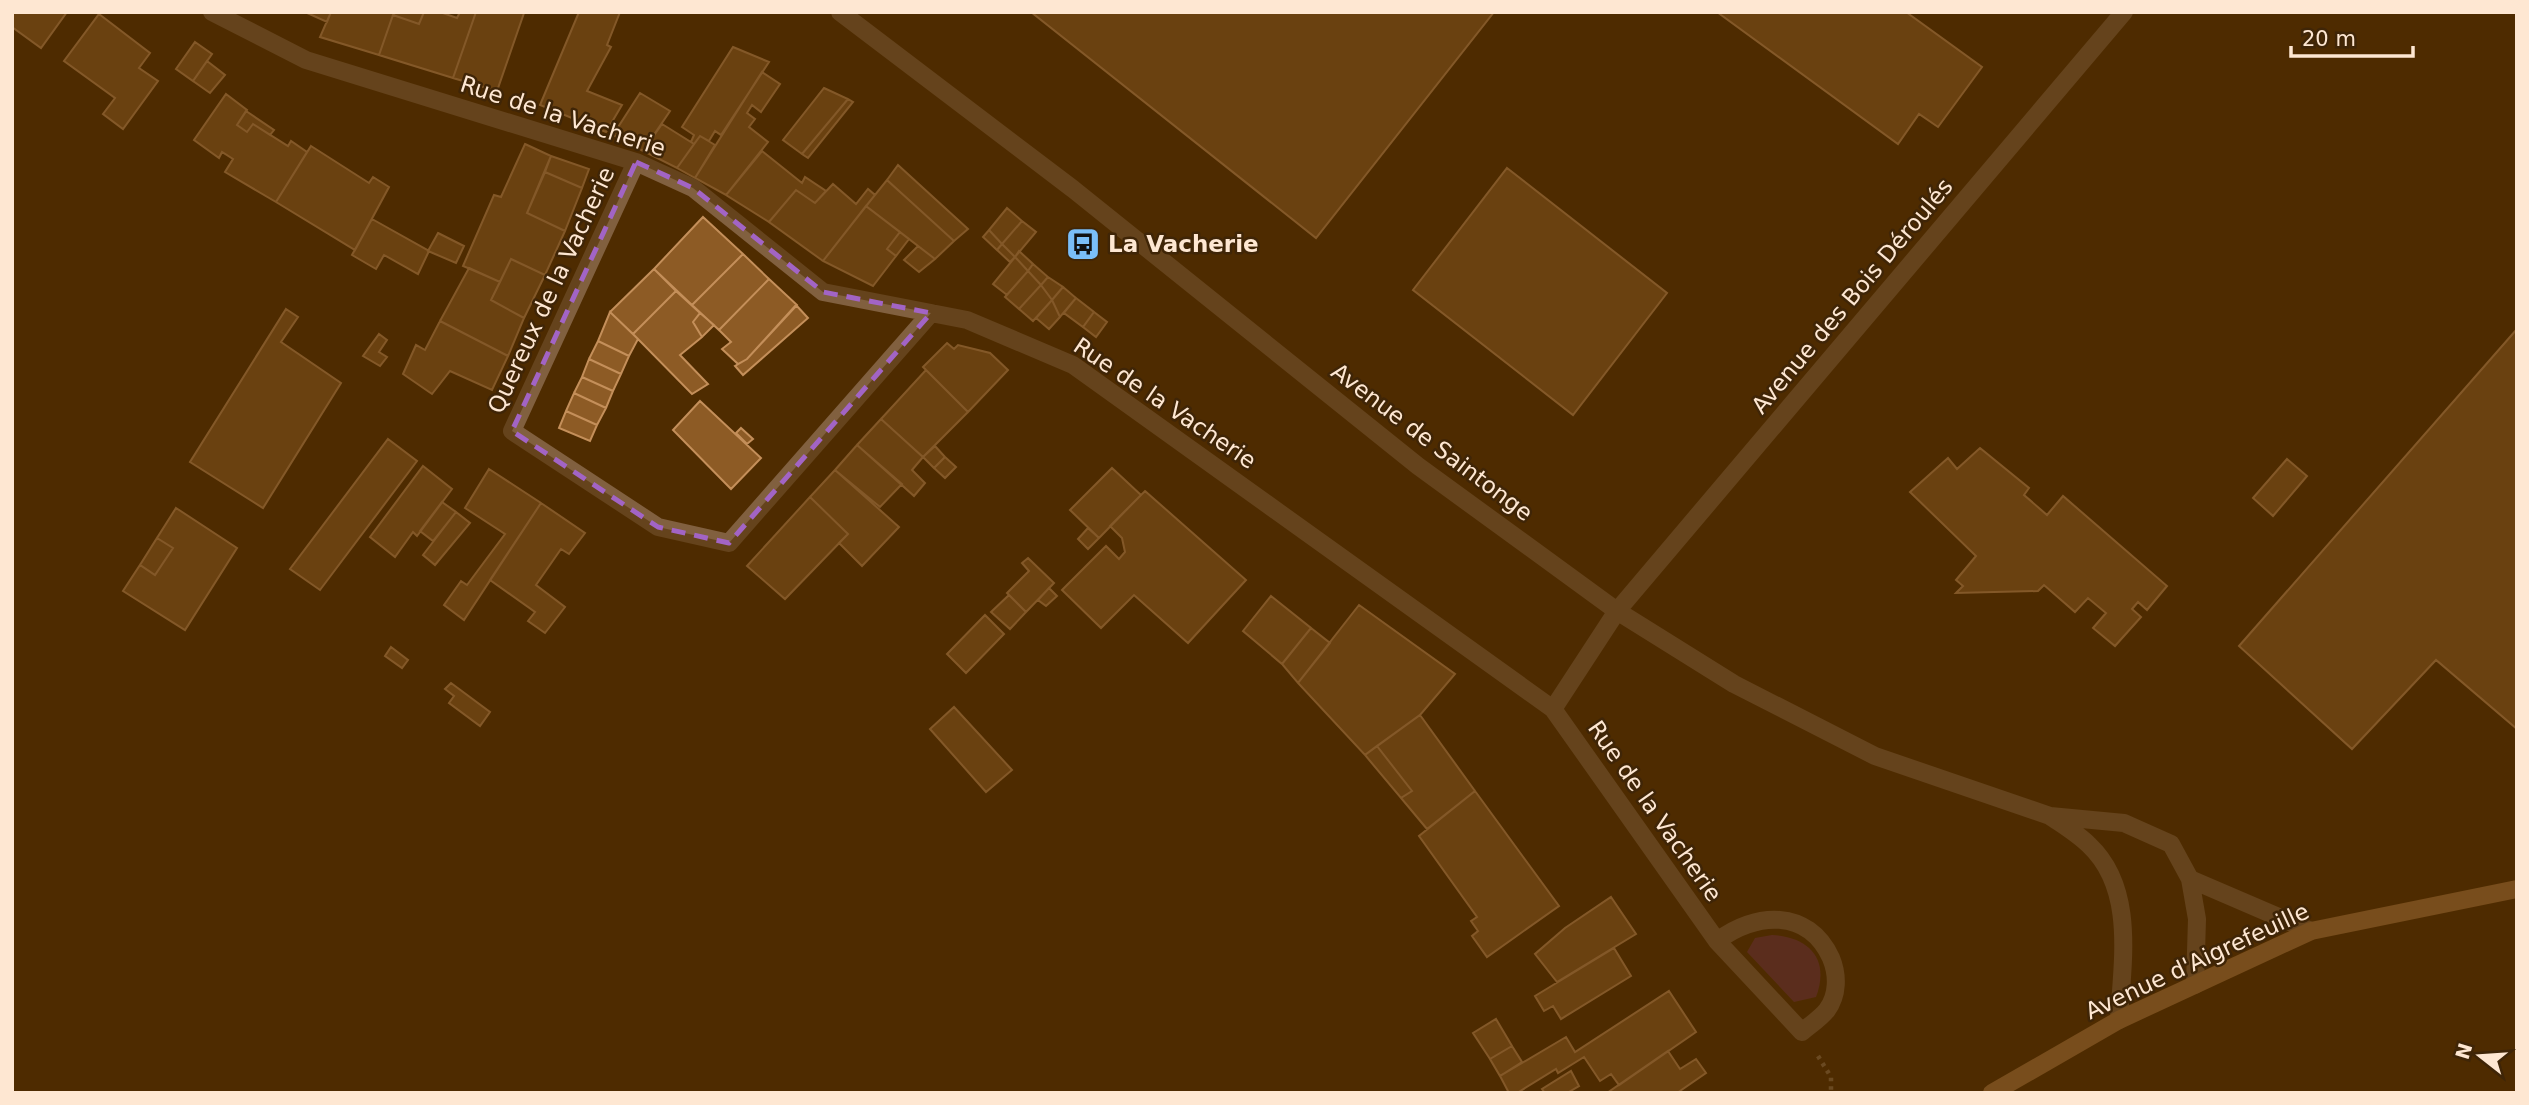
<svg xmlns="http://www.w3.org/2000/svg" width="2529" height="1105" viewBox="0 0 2529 1105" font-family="'DejaVu Sans',sans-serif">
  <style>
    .green { fill: #6c3040 }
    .building { fill: #8d5b25; stroke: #c48f5a; stroke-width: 2 }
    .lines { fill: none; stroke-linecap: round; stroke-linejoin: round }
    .path { stroke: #8d6e4a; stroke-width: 4.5; stroke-dasharray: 3.5 5; stroke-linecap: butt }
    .minor { stroke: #81603f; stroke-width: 18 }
    .secondary { stroke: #ab763f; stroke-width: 18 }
    .marked { fill: none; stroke: #a264c5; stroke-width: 5; stroke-dasharray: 14 9; stroke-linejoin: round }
    .labels { text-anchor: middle; stroke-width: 5; stroke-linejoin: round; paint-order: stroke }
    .street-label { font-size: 23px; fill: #fee7d2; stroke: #3f2507 }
    .poi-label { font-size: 23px; font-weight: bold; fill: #fee7d2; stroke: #3f2507; text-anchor: start }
  </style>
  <rect width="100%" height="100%" fill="#4f2c00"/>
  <path class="green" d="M1772,935C1810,937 1830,960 1816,997L1794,1002L1747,952L1755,938Z"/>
  <path class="building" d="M12,12H67L41,48L12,27Z
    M305,12H331L327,22Z
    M331,12H394L379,55L320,37Z
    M395,12H424L419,24L393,15Z
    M424,12H440L457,18L460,12H476L453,78L379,55L393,15L419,24Z
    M476,12L524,13L497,91L453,78Z
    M579,12H620L607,45L611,47L587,91L622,105L606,132L540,105Z
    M1031,12H1494L1316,238Z
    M1717,12H1906L1982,67L1938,127L1919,114L1898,144Z
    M99,14L150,53L139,68L158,81L123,129L103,114L115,98L64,61Z
    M195,42L212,54L193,81L176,69Z
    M733,47L769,62L721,135L715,131L709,141L700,136L694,144L691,142L694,135L682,127Z
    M207,61L225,75L210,93L193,81Z
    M762,72L780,84L761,112L752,105L747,113L755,119L749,127L768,142L726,195L695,178Z
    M824,88L848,99L802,154L783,140Z
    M640,93L670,111L643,151L613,135Z
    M226,94L247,110L237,125L247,132L253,124L288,146L291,141L307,152L276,202L225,172L233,159L222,152L219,158L194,140Z
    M848,99L853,102L808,158L802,154Z
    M246,111L274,130L270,135L253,124L247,132L237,125Z
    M662,124L694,144L677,168L643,151Z
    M700,136L715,145L695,178L677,168Z
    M525,144L551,156L527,213L565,231L545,275L511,259L500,282L463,266L494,195L501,197Z
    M311,146L369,183L373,177L389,187L355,250L276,202Z
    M762,151L802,183L805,177L826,191L815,203L796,190L769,222L726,195Z
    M551,156L589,169L582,188L545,172Z
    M898,165L968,229L954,241L887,180Z
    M1507,168L1667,293L1573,415L1413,290Z
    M545,172L582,188L565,231L527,213Z
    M887,180L954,241L935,259L866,206Z
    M833,184L856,204L868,189L875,195L823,261L769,222L796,190L815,203Z
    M866,206L900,232L887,249L896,256L873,286L823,261Z
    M1007,208L1022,221L1002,244L989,230Z
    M703,217L743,254L692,305L654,269Z
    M372,219L429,251L418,274L384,255L376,269L352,255Z
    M1022,221L1036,232L1015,257L1002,244Z
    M989,230L1002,244L997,250L983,237Z
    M900,232L909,239L896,256L887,249Z
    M438,233L464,246L456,263L428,251Z
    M1002,244L1015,257L1010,262L997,250Z
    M918,246L935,259L919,272L904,260Z
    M1019,251L1033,264L1028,271L1015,257Z
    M743,254L769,279L719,330L692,305Z
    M1015,257L1028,271L1007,295L993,284Z
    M511,259L545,275L524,318L491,300Z
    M1033,264L1048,277L1041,285L1028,271Z
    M469,268L500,282L491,300L524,318L508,356L440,321Z
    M654,269L676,291L633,334L610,312Z
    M1028,271L1041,285L1019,309L1005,297Z
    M1048,277L1063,287L1052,300L1041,285Z
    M769,279L797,305L747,359L738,364L722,349L731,342L719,330Z
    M1041,285L1052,300L1033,321L1019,309Z
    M1063,287L1076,298L1060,317L1052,300Z
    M676,291L700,313L693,322L702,337L680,355L708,384L692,394L633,334Z
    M1076,298L1094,312L1083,327L1064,313Z
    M1052,300L1060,317L1049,329L1036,318Z
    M796,305L808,318L743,375L735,366L747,359Z
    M286,309L298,317L281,342L341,383L263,508L190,462Z
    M610,312L638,339L629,356L598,341Z
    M1094,312L1107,322L1096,337L1083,327Z
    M700,313L714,325L702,337L693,322Z
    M440,321L508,356L492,390L450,371L432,394L403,374L416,345L425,350Z
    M2517,329V729L2436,660L2352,749L2239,646Z
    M379,334L387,340L379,352L387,357L380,366L363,356Z
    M598,341L629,356L621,374L589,359Z
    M947,343L954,349L958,345L990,353L1008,370L968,412L923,367Z
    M589,359L621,374L613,391L582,377Z
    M926,370L968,412L923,457L881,419Z
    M582,377L613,391L606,408L574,393Z
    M574,393L606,408L597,425L566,411Z
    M700,401L761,458L731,489L673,430Z
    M566,411L597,425L590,441L559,428Z
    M881,419L923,457L912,470L925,483L914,496L857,445Z
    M741,428L753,439L747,444L736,433Z
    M388,439L417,461L320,590L290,569Z
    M857,445L902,484L880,507L835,470Z
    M935,446L945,457L934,468L923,457Z
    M1980,448L2029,488L2024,495L2047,515L2063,496L2167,586L2147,610L2138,602L2132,609L2141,617L2115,646L2093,628L2106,613L2088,598L2075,612L2044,585L2038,591L1956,593L1963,586L1956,580L1976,556L1910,492L1948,458L1957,469Z
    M945,457L956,467L945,478L934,468Z
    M2287,459L2307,476L2273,516L2253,498Z
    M423,466L452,489L417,536L413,532L395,557L370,537Z
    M1112,468L1141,495L1099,538L1070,510Z
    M489,469L541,503L464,620L444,605L461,581L467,585L505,534L465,508Z
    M835,470L899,527L862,566L839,543L848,534L810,497Z
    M1145,491L1246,580L1188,643L1134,595L1101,628L1062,590L1106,546L1119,559L1125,552L1122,538L1110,526Z
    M810,497L848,534L785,599L747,566Z
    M442,502L456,512L433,541L420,531Z
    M541,503L585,533L569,554L561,549L536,585L565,607L545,633L528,621L535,612L490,580Z
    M176,508L237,548L185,630L123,591L140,565L155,575L173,548L157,538Z
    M456,512L470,523L435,565L423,555Z
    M1088,528L1099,538L1088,549L1078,539Z
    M157,538L173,548L155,575L140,565Z
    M1028,558L1054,583L1026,612L1007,593L1029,571L1022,563Z
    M1049,588L1057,596L1046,606L1038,600Z
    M1009,595L1026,612L1010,629L991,612Z
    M1271,596L1311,628L1282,664L1243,631Z
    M1359,605L1455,674L1420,715L1365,755L1298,683Z
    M985,615L1004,634L966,673L947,654Z
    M1311,628L1330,643L1298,683L1282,664Z
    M391,647L408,660L402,668L385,656Z
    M451,683L490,712L480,726L449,703L454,696L445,689Z
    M954,707L1012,770L986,792L930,729Z
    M1420,715L1475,791L1427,829L1401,798L1412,791L1377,746Z
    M1377,746L1412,791L1401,798L1365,755Z
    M1475,791L1559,906L1487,957L1472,936L1478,931L1471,921L1477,917L1419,836Z
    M1611,897L1636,934L1557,982L1535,954L1565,928Z
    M1614,948L1631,976L1561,1019L1553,1006L1544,1011L1535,996Z
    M1669,991L1696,1032L1619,1085L1611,1074L1600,1081L1584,1057L1558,1073L1556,1069L1517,1093H1509L1500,1076L1566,1037L1575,1052Z
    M1496,1019L1512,1046L1490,1059L1473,1033Z
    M1512,1046L1522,1062L1500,1076L1490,1059Z
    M1668,1051L1680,1069L1696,1059L1706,1073L1677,1093H1607Z
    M1571,1071L1579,1086L1567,1093H1545L1542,1089Z"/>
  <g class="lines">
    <path class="path" d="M1818,1056L1831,1077V1093"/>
    <path class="minor" d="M212,12L306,60L636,162L693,188L823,292L967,320L1073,365L1553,709L1617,611L2124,12
      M840,12L1073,189L1418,466L1617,611L1734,684L1875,756L2050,816L2124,823L2171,844L2190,879L2197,919L2195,985
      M636,162L512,431L658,527L729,543L931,313
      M1553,709L1717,941L1802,1032C1810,1025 1821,1018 1827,1010C1838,995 1838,975 1831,958C1808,908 1755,912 1717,941
      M2050,816C2063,825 2078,834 2089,845C2136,889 2122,963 2119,1020
      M2190,879L2311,931"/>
    <path class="secondary" d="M1992,1093L2119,1020L2311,931L2517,889"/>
  </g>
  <path d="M0 0H2529V1105H0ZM636,162L693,188L823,292L931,313L729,543L658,527L512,431Z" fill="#4f2c00" fill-opacity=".55" fill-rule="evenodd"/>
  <path class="marked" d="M636,162L693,188L823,292L931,313L729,543L658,527L512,431Z"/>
  <defs>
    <g id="bus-square" transform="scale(1.75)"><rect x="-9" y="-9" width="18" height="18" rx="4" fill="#7abef8" stroke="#3f2507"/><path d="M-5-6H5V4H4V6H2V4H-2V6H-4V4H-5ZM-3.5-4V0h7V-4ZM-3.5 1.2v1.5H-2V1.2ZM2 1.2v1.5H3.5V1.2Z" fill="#111"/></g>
  </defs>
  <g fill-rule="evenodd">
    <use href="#bus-square" x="1083" y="244"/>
  </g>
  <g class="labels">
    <g class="street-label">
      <text transform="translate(563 116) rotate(18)" y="8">Rue de la Vacherie</text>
      <text transform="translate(551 290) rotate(-65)" y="8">Quereux de la Vacherie</text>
      <text transform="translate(1852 296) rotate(-50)" y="8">Avenue des Bois Déroulés</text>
      <text transform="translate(1165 403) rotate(34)" y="8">Rue de la Vacherie</text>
      <text transform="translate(1432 442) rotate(37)" y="8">Avenue de Saintonge</text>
      <text transform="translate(1655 811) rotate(55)" y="8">Rue de la Vacherie</text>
      <text transform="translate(2197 961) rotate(-25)" y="8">Avenue d'Aigrefeuille</text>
    </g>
    <g class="poi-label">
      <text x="1108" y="252">La Vacherie</text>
    </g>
  </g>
  <rect width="2529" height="1105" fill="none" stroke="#fee7d2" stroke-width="28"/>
  <g transform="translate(2480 1056) rotate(287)" stroke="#3f2507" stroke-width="5" paint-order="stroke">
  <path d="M0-5L12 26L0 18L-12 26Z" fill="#fee7d2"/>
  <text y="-10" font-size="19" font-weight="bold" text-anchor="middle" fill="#fee7d2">N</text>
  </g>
  <path d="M2291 46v10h122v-10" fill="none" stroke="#fee7d2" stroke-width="3.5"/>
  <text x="2302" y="46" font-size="21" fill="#fee7d2" stroke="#3f2507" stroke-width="5" paint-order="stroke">20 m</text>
</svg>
